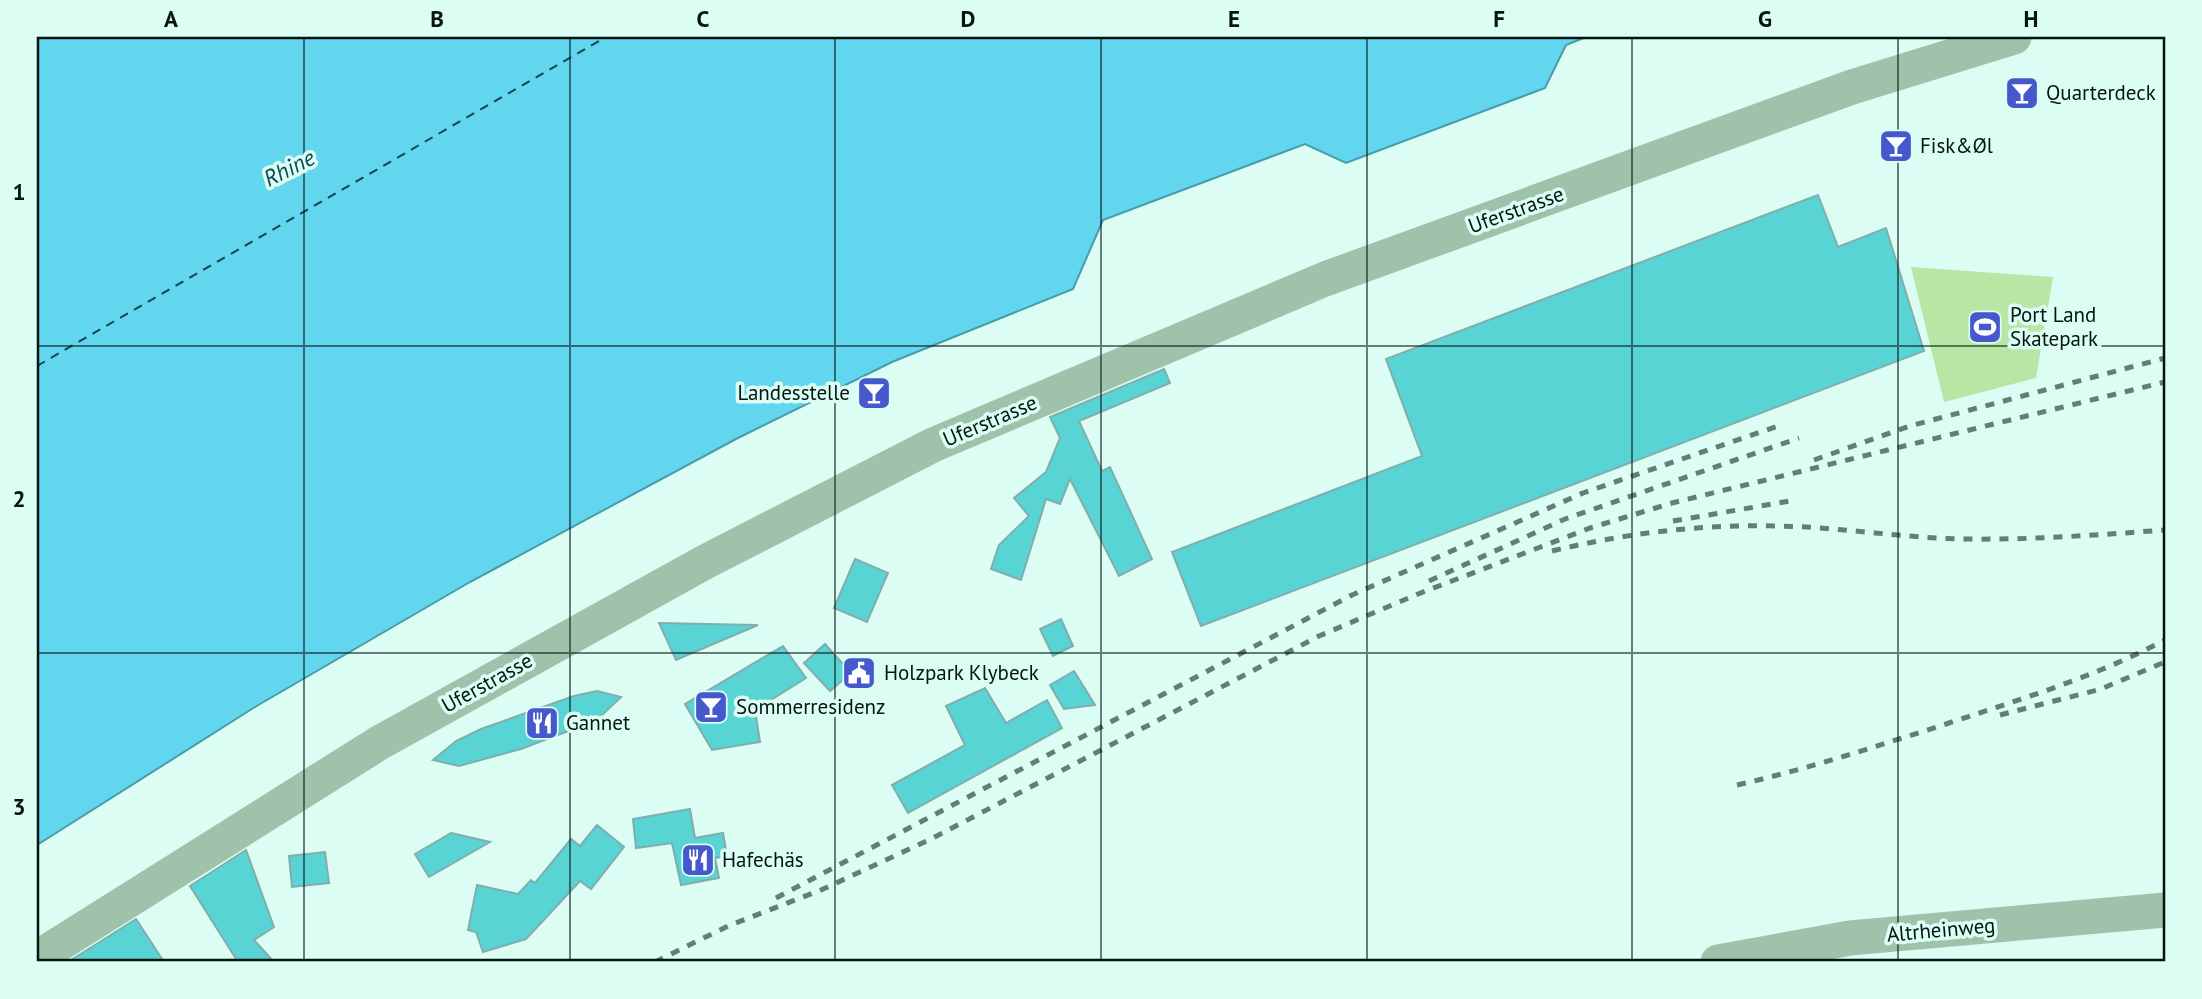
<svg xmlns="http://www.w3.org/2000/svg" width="2202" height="999" viewBox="0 0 2202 999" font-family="'PT Sans',sans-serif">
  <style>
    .green { fill: #b7e6a5 }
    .water { fill: #62d6ee; stroke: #469cab; stroke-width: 2 }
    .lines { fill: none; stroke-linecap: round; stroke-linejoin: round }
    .ferry { stroke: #114650; stroke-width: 2; stroke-dasharray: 9 7; stroke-linecap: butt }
    .building { fill: #58d4d4; stroke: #81aead; stroke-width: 2 }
    .street { stroke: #9fc2ab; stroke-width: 35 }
    .rail { stroke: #657d76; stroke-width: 5; stroke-dasharray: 9 9; stroke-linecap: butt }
    .grid { fill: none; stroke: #051410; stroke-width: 2; stroke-opacity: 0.55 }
    .labels { text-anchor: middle; stroke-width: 7; stroke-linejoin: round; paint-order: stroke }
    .poi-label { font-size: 21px; fill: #051410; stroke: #dbfdf3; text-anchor: start }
    .street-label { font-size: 21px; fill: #051410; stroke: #dbfdf3 }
    .water-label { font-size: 23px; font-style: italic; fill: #114650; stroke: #dbfdf3 }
    .neatline { fill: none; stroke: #051410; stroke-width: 2.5 }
    .grid-label { font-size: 23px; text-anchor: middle; font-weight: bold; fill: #051410 }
  </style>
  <rect width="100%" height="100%" fill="#dbfdf3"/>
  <path class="green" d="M1911,267L2053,277L2036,378L1944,402Z"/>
  <path class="water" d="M37,37H1586L1566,45L1545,88L1346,163L1305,144L1103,220L1073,289L892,362L736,439L470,582L255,707L37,845Z"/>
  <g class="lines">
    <path class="ferry" d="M37,366L606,37"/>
  </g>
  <path class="building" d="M1818,195L1838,247L1886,228L1924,351L1201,626L1172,552L1422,456L1386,359Z
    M1164,369L1170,383L1079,421L1102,471L1110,467L1152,559L1119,576L1070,479L1060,504L1046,499L1021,580L991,569L999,545L1029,516L1014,498L1046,472L1060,438L1050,417Z
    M855,559L888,573L867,622L834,608Z
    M1061,619L1073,646L1053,656L1040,629Z
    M659,623L707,624L758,625L676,660Z
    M825,644L851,673L830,691L804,663Z
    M783,646L806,678L755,710L760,742L712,750L685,704Z
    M1074,671L1095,705L1064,709L1050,685Z
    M985,688L1006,723L1047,700L1062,728L908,813L892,785L965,745L946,706Z
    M597,691L621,697L600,717L571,730L521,749L459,766L433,760L456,741L481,729L574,696Z
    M690,809L695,838L723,833L727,856L715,858L719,878L681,885L672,843L636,848L633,819Z
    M597,825L624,847L591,889L580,881L526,939L483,952L476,932L468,930L477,885L518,894L531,880L535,883L571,839L580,846Z
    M451,833L490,842L429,877L415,854Z
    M246,850L274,927L254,940L274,962H238L190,886Z
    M325,852L329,883L292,887L289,856Z
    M136,919L164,962H68Z"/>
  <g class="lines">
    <path class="street" d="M37,958L379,743L705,562L933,445L1325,279L1852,87L2014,37
      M1718,962L1850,938L2165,910"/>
    <path class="rail" d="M1814,460L1910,426L2165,358
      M1673,521L1790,501
      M1552,551C1627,533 1701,524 1778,526C1840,527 1902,538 1964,539C2031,540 2098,535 2165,530
      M1429,581L1565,519L1799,438
      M2000,715L2101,689L2165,662
      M1737,785C1808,769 1877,746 1946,724C2021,699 2095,677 2165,640
      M776,898L1352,595L1583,493L1781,425
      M655,962L728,926L821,890L931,839L1319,636L1418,594L1590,528L1672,503L2165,382"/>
  </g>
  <path class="grid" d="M304,37V962M570,37V962M835,37V962M1101,37V962M1367,37V962M1632,37V962M1898,37V962M37,346H2165M37,653H2165"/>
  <defs>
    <g id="bar-square" transform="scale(1.75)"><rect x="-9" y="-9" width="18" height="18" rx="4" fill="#4559cd" stroke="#dbfdf3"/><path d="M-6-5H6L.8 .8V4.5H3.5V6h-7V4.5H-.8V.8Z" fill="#fff"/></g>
    <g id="stadium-square" transform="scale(1.75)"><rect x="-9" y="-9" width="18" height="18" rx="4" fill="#4559cd" stroke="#dbfdf3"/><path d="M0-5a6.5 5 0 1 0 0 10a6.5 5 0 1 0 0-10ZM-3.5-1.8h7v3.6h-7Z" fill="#fff"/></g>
    <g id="civic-square" transform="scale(1.75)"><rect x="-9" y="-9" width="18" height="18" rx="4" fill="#4559cd" stroke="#dbfdf3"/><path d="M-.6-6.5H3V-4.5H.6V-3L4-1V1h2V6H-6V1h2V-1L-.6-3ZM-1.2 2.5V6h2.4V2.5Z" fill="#fff"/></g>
    <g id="restaurant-square" transform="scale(1.75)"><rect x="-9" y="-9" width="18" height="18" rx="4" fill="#4559cd" stroke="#dbfdf3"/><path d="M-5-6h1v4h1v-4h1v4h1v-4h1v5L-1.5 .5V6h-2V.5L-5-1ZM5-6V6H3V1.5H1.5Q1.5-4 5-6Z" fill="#fff"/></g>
  </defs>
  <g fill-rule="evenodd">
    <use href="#bar-square" x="2022" y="93"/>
    <use href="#bar-square" x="1896" y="146"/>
    <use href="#stadium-square" x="1985" y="327"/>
    <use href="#bar-square" x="874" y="393"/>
    <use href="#civic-square" x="859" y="673"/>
    <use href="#bar-square" x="711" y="707"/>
    <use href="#restaurant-square" x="542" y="723"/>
    <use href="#restaurant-square" x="698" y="860"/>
  </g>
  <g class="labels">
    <g class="poi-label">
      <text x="2046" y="100">Quarterdeck</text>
      <text x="1920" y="153">Fisk&amp;Øl</text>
      <text x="2010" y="322">Port Land<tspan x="2010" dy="24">Skatepark</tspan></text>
      <text x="850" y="400" text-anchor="end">Landesstelle</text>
      <text x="884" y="680">Holzpark Klybeck</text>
      <text x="736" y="714">Sommerresidenz</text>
      <text x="566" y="730">Gannet</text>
      <text x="722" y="867">Hafechäs</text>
    </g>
    <g class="street-label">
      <text transform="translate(1516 210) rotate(-20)" y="7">Uferstrasse</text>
      <text transform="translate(990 421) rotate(-23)" y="7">Uferstrasse</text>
      <text transform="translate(487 683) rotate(-29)" y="7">Uferstrasse</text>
      <text transform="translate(1941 930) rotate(-5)" y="7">Altrheinweg</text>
    </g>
    <g class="water-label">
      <text transform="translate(289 168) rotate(-27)" y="8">Rhine</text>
    </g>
  </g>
  <rect width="2202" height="999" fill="none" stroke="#dbfdf3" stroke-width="77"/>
  <rect x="38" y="38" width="2126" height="922" class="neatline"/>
  <g class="grid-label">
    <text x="171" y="27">A</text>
    <text x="437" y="27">B</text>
    <text x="703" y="27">C</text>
    <text x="968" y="27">D</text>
    <text x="1234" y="27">E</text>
    <text x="1499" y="27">F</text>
    <text x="1765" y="27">G</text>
    <text x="2031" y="27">H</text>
    <text x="19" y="200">1</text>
    <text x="19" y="507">2</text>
    <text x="19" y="815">3</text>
  </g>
</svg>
